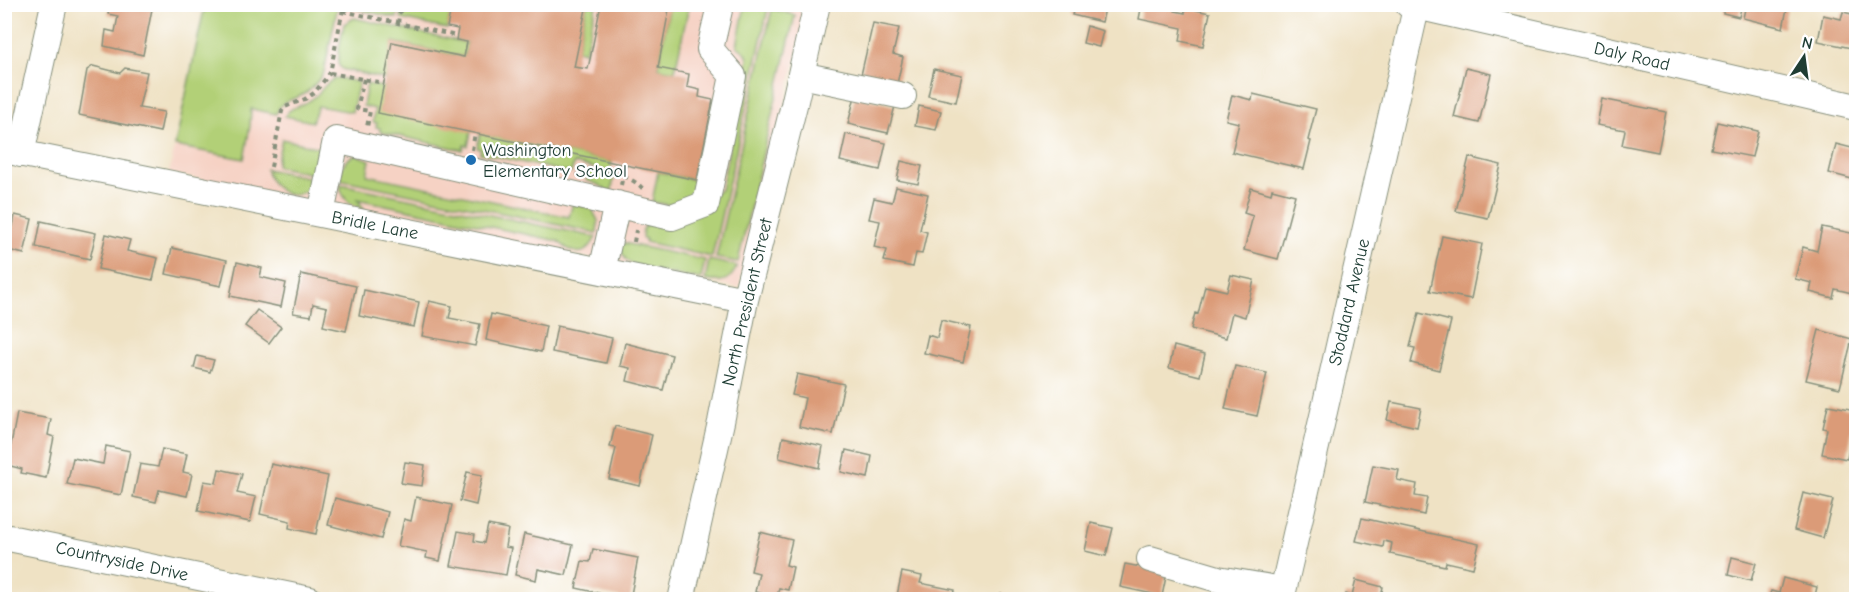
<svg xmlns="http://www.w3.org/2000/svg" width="1861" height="604" viewBox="0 0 1861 604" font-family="'Comic Neue',sans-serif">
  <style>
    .built { fill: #f6d2c4 }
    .green { fill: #b2d077; stroke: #688656; stroke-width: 1.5 }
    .building { fill: #db9b78 }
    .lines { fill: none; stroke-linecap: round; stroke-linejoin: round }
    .minor-casing { stroke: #87907c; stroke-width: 28 }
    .path { stroke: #87907c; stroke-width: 4; stroke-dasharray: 4.5 4.5; stroke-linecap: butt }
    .minor { stroke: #fff; stroke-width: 26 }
    .poi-dot { fill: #1f6fb2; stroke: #fff; stroke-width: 2 }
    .labels { text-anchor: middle; stroke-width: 4.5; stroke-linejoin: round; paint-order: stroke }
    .street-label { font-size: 18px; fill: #1f3d34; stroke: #fff }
    .poi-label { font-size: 18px; fill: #1f3d34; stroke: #fff; text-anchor: start }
  </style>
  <rect width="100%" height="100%" fill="#fff"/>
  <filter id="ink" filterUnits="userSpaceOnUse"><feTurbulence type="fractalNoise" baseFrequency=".0167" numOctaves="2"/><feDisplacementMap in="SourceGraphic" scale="12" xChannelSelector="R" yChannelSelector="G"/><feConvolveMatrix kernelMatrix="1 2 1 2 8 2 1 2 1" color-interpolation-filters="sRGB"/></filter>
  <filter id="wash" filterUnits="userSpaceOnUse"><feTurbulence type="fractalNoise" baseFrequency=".008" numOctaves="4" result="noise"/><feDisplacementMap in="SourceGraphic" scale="24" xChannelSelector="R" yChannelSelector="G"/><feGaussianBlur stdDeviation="1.35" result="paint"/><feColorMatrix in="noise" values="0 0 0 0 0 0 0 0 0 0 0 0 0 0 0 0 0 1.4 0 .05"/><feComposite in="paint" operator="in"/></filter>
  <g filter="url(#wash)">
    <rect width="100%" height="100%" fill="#efe2c4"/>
    <path class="built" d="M205,5H809L739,288L169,173Z"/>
    <path class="green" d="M205,5H338L324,72C319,80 313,88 304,94C291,102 283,97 276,114L251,109L250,126L244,159L175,146Z
      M354,5H399L397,18L356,9Z
      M403,5H452L447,29L401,19Z
      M587,5H596L585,52L577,50Z
      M670,5H689L675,71L658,68Z
      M745,5L768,9L712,257L645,242L646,239L642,238L643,229L647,224L721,190L748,59L746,53L737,46Z
      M772,9L795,15L738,262L716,258Z
      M354,18L467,43L464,57L393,42L385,79L342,69L338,64L339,54L338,53L344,24Z
      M339,78L359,82L352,112L318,106L312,122L285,116C291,106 300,107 309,101C323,93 323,81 339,78Z
      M367,84L383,87L471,132L468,146L464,145L463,150L380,132V128L376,127L377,123L373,122L375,109L363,106Z
      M480,134L612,162L610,172L574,163L571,173L480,153L481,149L477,148Z
      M282,139L320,148L322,152L317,175L276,166Z
      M356,155L370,160L367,175L569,217L573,203L592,209L598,221L597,233L339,179C342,168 343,159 356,155Z
      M702,155L706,156L698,189L693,196L671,205L652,202L658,172L696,180Z
      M266,169L316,179C301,205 273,196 266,169Z
      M589,171L614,177L611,193L599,185L586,180Z
      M340,184L596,237C585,259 573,255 558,241L357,199L365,210C351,206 341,199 340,184Z
      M619,242L705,260L701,279C688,276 638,269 630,263C623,258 620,250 619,242Z
      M709,260L737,266C731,282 720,283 705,280Z"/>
    <g id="blocks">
      <path class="building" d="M110,4H153L143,55L104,46L106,30L115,32L118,16L108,14Z
        M452,4H587L574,67L588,69L601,4H670L658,68L689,74L687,87L700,90L699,97L713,100L697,180L378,113L392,42L464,57L467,42L456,40L458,29L447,27Z
        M1075,4H1106L1102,22L1072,15Z
        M1142,4H1177L1175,11L1185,13L1186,8L1210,13L1203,46L1180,41L1182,28L1139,19Z
        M1681,4H1699L1698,9Z
        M1724,4H1742L1739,17L1723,13Z
        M1746,4H1788L1783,28L1743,18Z
        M1843,12L1856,15V49L1818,41L1823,15L1841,19Z
        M873,23L899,28L893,54L903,57L897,84L861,75Z
        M1087,26L1103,31L1099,47L1083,43Z
        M93,66L120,73L125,68L147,72L139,108L164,112L160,132L79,115L87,70Z
        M1466,68L1491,74L1479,123L1454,117Z
        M934,69L962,75L956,102L928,96Z
        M1253,94L1316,109L1308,140L1311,141L1304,169L1232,152L1239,123L1226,120L1232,95L1252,100Z
        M855,96L895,106L888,133L848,124Z
        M1602,99L1666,112L1658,152L1622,145L1625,130L1597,125Z
        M919,106L941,111L936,130L915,126Z
        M1717,122L1758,131L1752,157L1711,149Z
        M846,134L886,143L880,170L840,161Z
        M1836,144L1856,149V171H1854L1852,179L1829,173Z
        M1469,157L1501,165L1488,218L1456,211Z
        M901,161L922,166L918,184L897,180Z
        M896,187L928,194L920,230L927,232L922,254L916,253L913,267L884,261L887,250L874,247L880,221L869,219L874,198L892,202Z
        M1251,188L1271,194L1272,189L1295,195L1278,259L1244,250L1253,216L1244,213Z
        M15,215L32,219L24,254L4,249V224L13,226Z
        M41,221L96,233L90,259L36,247Z
        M1822,227L1856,234V294L1835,289L1833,298L1810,292L1812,283L1795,279L1803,247L1817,251Z
        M106,234L130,240L127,251L158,258L153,280L98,269Z
        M1442,236L1482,244L1471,299L1430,291Z
        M172,248L227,260L221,286L166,274Z
        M237,262L262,268L260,277L286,283L281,307L230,296Z
        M301,274L356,286L346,331L323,326L327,307L313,304L311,316L293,313Z
        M1231,275L1254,280L1245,317L1232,313L1226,338L1191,329L1195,313L1198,314L1205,286L1227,291Z
        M364,290L419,302L414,327L359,316Z
        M429,301L452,306L449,318L480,324L475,346L422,336Z
        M257,310L281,327L269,343L245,326Z
        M1419,313L1451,321L1439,370L1411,363L1415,348L1410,347Z
        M491,314L546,326L541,352L486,340Z
        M941,320L971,327L963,362L924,353L928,335L937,338Z
        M557,326L612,338L606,363L552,352Z
        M1819,330L1852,339L1840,388L1806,380Z
        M625,343L672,355L663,390L627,381L630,368L620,366Z
        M1174,346L1205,354L1200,376L1169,368Z
        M197,356L214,360L210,372L194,368Z
        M1235,366L1267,373L1257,416L1225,409Z
        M797,374L844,384L833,434L799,427L805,398L792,395Z
        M1391,402L1421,408L1417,427L1387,420Z
        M1828,405L1856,410L1847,459L1822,454L1827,429L1823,428Z
        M17,413L51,419L48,435L54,437L46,478L21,473L22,469L7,465Z
        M615,426L652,435L640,486L609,479L616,448L610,447Z
        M783,437L823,446L819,468L779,458Z
        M106,446L130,451L121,495L67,484L73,458L103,464Z
        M162,449L187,454L183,472L192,474L187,496L159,490L156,502L133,497L140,464L158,467Z
        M846,450L872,456L868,478L841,472Z
        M405,462L425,465L422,486L401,483Z
        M271,464L328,476L316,534L289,528L290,521L260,514Z
        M1373,465L1399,470L1397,480L1417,484L1415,496L1427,498L1424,515L1365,502Z
        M219,469L242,474L237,493L256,497L250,522L198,511L204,481L216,483Z
        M467,472L482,475L476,505L460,501Z
        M1803,493L1833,500L1823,538L1794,530Z
        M416,497L452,505L440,561L426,558L427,552L398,546L404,519L411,521Z
        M335,498L388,512L381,539L328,525Z
        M1362,518L1479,544L1473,568L1446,562L1445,566L1390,554L1392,543L1384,541L1383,547L1356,541Z
        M1091,523L1113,528L1106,556L1085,551Z
        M488,525L508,529L505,547L511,548L506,575L451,566L458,531L475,534L474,541L484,543Z
        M760,532L792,540L786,565L793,567L788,590L779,588L777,597L755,592L759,573L751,571Z
        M524,534L573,545L566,575L538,569L536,580L515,575Z
        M593,549L638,558L630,600L576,588L582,561L590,562Z
        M1732,557L1756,563L1751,581L1728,575Z
        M1125,564L1167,572L1162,596L1120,587Z
        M902,572L922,576L920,583L955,590L953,600H896Z
        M1783,578L1817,587L1814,600H1768L1771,591L1779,593Z
        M1356,580L1383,587L1380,600H1345L1346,594L1352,596Z
        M1001,594L1022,599V600H1000Z"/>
    </g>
  </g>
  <g filter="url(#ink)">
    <use href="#blocks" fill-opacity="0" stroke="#87907c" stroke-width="1.5"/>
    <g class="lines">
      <g class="minor-casing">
        <path id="minor" d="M1408,4L1856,107
          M801,75L903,96
          M4,150L745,300
          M21,154L54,4
          M321,214L336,140L672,217L706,204L733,76L710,49L719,10
          M602,271L617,204
          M4,537L310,600
          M1150,559L1218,579L1283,590
          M681,600L721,422L745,300L794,105L817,4
          M1281,600L1417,4"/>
      </g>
      <path class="path" d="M343,11L457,36
        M398,23L401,4
        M330,73L384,83
        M364,79L357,109L370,111L367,127
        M472,150L475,133
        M271,167L282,111L285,107L305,99L314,93L330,73L344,4
        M578,176L580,167C599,171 630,173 643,189
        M621,185L625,165
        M634,242L636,230"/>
      <use href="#minor" class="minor"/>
    </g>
  </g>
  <circle class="poi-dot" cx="471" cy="160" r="6"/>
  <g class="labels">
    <g class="street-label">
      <text transform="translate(1632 56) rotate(13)" y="6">Daly Road</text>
      <text transform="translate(375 225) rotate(11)" y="6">Bridle Lane</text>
      <text transform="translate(747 302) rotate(-77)" y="6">North President Street</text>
      <text transform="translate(1349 302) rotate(-77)" y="6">Stoddard Avenue</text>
      <text transform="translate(122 561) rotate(12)" y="6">Countryside Drive</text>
    </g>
    <g class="poi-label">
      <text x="483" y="156">Washington<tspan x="483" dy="21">Elementary School</tspan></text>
    </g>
  </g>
  <rect width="1861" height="604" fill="none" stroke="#fff" stroke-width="24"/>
  <g transform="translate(1804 57) rotate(13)" stroke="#ffffff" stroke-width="4.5" paint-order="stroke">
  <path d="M0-4.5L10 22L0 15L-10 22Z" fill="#1f3d34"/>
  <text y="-9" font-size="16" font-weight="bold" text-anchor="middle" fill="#1f3d34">N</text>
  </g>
</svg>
